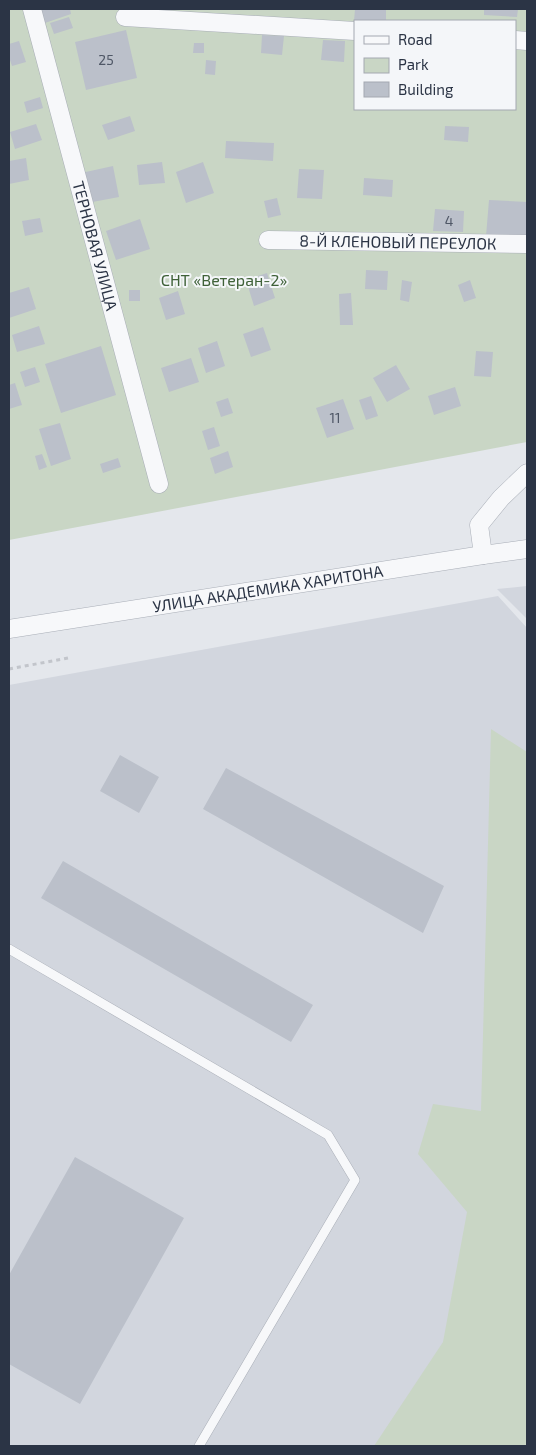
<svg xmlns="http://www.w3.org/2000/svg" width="536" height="1455" viewBox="0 0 536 1455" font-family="'Exo 2',sans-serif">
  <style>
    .built { fill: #d2d6de }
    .green { fill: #c9d6c5; fill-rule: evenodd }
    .building { fill: #bbc0ca }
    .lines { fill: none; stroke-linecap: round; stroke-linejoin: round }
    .service-casing { stroke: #a9aeb7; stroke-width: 10 }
    .minor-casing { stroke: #a9aeb7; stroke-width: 19 }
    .path { stroke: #c2c5cb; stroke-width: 3; stroke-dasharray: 4 4; stroke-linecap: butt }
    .service { stroke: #f7f8fa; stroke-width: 9 }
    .minor { stroke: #f7f8fa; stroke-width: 18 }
    .labels { text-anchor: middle; stroke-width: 4; stroke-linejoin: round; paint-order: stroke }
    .number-label { font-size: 14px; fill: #4f5766 }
    .street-label { font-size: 16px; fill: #2b3445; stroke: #f4f6f9 }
    .park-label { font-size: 16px; fill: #3f6138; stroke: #f4f6f9 }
  </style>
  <rect width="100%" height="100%" fill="#e4e7ec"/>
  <path class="built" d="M527,586V619L497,589Z
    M498,596L527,628V1446H9V685Z"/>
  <path class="green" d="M9,9H527V442L9,540ZM355,21H515V109H355Z
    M491,729L527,752V1446H374L443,1342L467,1212L418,1154L433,1104L481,1111Z"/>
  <path class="building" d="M37,9H70L71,14L42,24Z
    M355,9H386V21H354Z
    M484,9H518L517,17L484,15Z
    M69,17L73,28L54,34L50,23Z
    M126,30L137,78L86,90L75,42Z
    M262,35L284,36L282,55L261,53Z
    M323,40L345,41L344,62L321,60Z
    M19,41L26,62L12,66L9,57V44Z
    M194,43H204V53H193Z
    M206,60L216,61L215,75L205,74Z
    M40,97L43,108L27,113L24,102Z
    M130,116L135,131L108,140L102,125Z
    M36,124L42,140L15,149L10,132Z
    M445,126L469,127L468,142L444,140Z
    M226,141L274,143L273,161L225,158Z
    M26,158L29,180L9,184V161Z
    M162,162L165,183L139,185L137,165Z
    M203,162L214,193L186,203L176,172Z
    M113,166L119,197L87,203L81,173Z
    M299,169L324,170L322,199L297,198Z
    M364,178L393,180L392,197L363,195Z
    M277,198L281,215L268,218L264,201Z
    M489,200L527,202V238L486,236Z
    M435,209L464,211L463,232L433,231Z
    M40,218L43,232L25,236L22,221Z
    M140,219L150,249L116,260L106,231Z
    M366,270L388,271L387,290L365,289Z
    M267,273L275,298L254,306L246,280Z
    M402,280L412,282L409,302L400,300Z
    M470,280L476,298L464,302L458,285Z
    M29,287L36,309L9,318V293Z
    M129,290H140V301H129Z
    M178,291L185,314L166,320L159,298Z
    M351,293L353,325H340L339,294Z
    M39,326L45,344L17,352L12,335Z
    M263,327L271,350L251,357L243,334Z
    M217,341L225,366L206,373L198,348Z
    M101,346L116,395L61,413L45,364Z
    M476,351L493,352L491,377L474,376Z
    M191,358L199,382L169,392L161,368Z
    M396,365L410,389L387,402L373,378Z
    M35,367L40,382L25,387L20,372Z
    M15,383L22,405L9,409V385Z
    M455,387L461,406L434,415L428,396Z
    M371,396L378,416L366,420L359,400Z
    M228,398L233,413L221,417L216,402Z
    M343,399L354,429L327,438L316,408Z
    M60,423L71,459L51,466L39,429Z
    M214,427L220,446L208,450L202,431Z
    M228,451L233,467L215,474L210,458Z
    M42,454L47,467L39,470L35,456Z
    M118,458L121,467L103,473L100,464Z
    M120,755L159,777L139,813L100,791Z
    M226,768L444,886L423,933L203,809Z
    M63,861L313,1005L291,1042L41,898Z
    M75,1157L184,1218L80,1404L9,1364V1275Z"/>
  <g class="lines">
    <g class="service-casing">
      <path id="service" d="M9,949L328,1135L355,1180L199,1446"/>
    </g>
    <g class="minor-casing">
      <g id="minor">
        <path id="s1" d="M32,9L159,484"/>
        <path d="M125,17L355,31"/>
        <path d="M515,40L527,41"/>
        <path id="s2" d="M268,240L527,244"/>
        <path d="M483,555L479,525L501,498L527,473"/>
        <path id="s3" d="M9,629L483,555L527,549"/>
      </g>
    </g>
    <path class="path" d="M9,669L68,658"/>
    <use href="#service" class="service"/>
    <use href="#minor" class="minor"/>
  </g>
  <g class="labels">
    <g class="number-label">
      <text x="106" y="65">25</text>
      <text x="449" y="226">4</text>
      <text x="335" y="423">11</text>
    </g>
    <g class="street-label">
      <text dy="6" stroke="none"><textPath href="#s2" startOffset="130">8-Й КЛЕНОВЫЙ ПЕРЕУЛОК</textPath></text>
      <text dy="6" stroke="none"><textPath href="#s1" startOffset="245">ТЕРНОВАЯ УЛИЦА</textPath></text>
      <text dy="6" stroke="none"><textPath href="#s3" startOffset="262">УЛИЦА АКАДЕМИКА ХАРИТОНА</textPath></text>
    </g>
    <g class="park-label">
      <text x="224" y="286">СНТ «Ветеран-2»</text>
    </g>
  </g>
  <rect width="536" height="1455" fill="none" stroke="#2b3445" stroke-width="20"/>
  <rect x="354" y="20" width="162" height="90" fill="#f4f6f9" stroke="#a4a8b1"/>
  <rect x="364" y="36" width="25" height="8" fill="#f7f8fa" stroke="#a4a8b1"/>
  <text x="398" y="45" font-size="15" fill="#2b3445">Road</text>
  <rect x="364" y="58" width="25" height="15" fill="#c9d6c5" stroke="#a4a8b1"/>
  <text x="398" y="70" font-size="15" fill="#2b3445">Park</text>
  <rect x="364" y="82" width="25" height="15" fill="#bbc0ca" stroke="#a4a8b1"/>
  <text x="398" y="95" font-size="15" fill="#2b3445">Building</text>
</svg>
